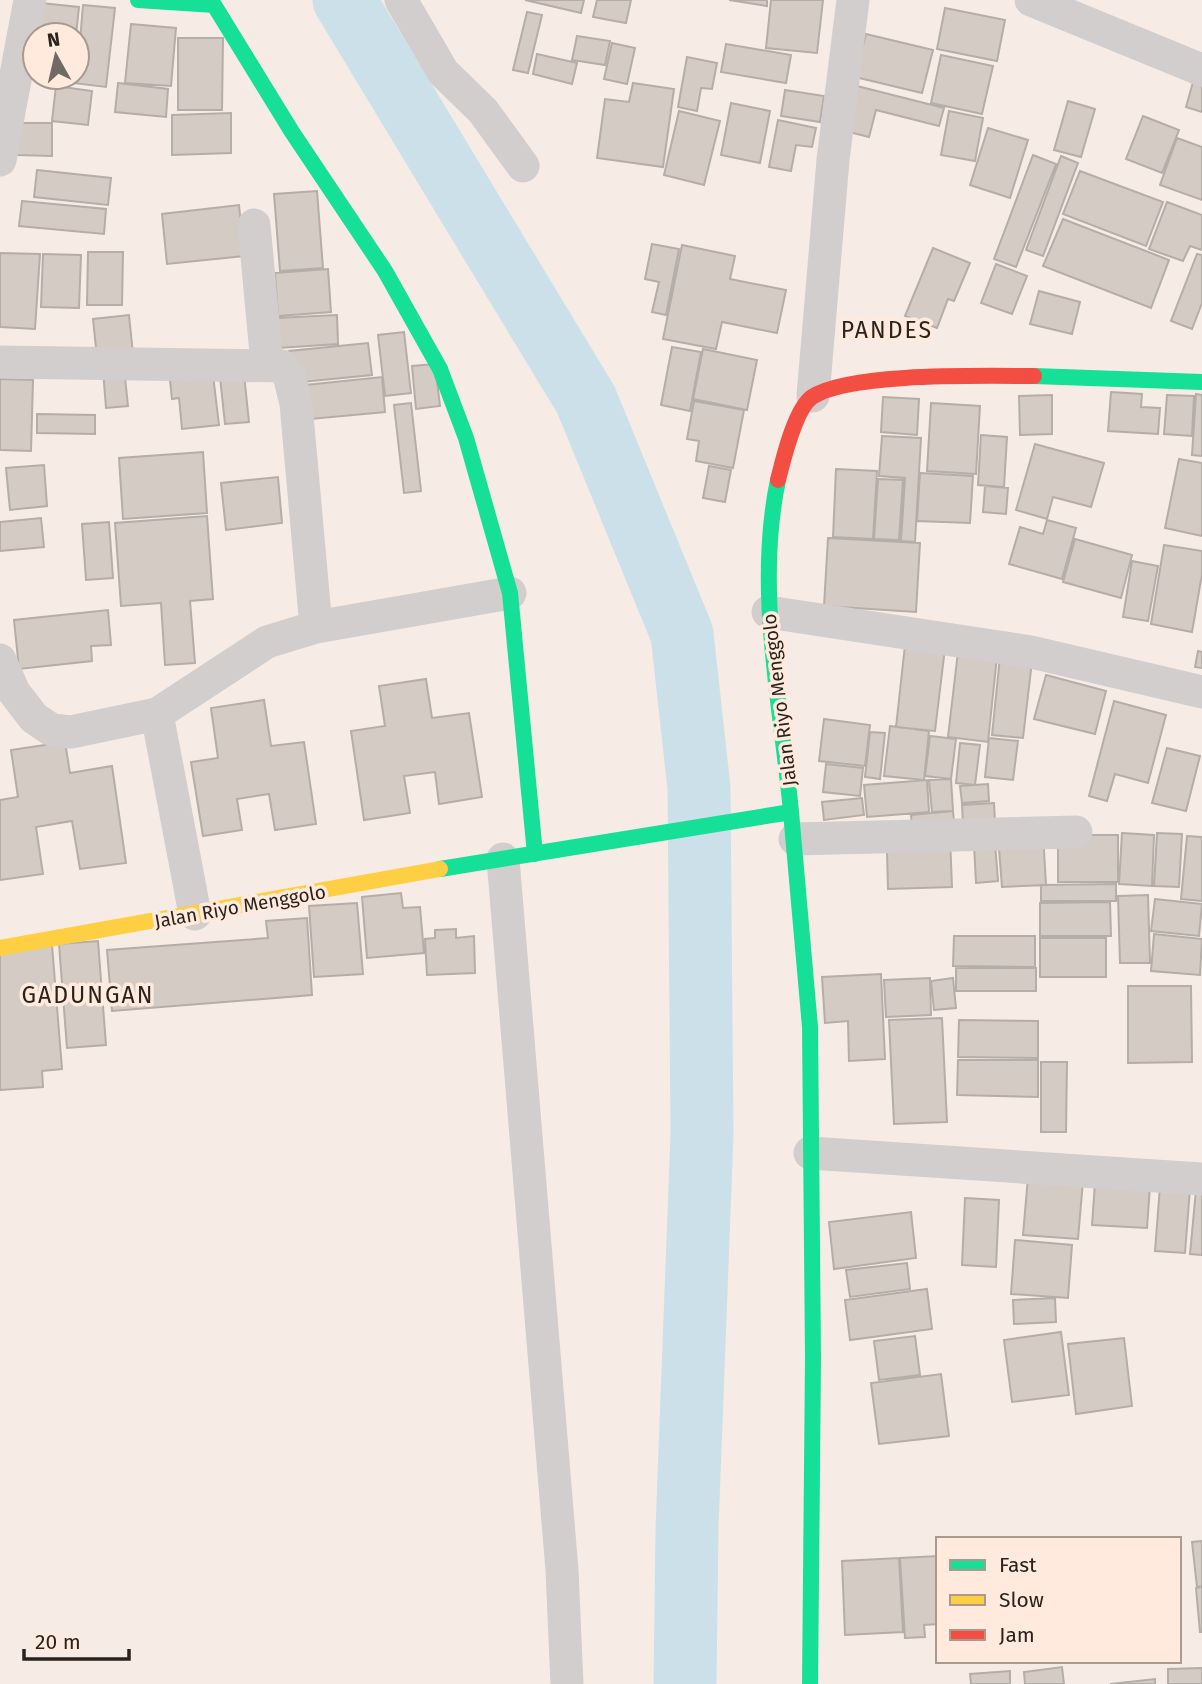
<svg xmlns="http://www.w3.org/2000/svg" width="1202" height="1684" viewBox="0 0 1202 1684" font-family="'Fira Sans',sans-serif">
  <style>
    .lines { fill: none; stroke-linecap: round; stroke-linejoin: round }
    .river { stroke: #cce0ea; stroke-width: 63 }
    .building { fill: #d4cbc5; stroke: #b5ada7; stroke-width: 2 }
    .street { stroke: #d1cecd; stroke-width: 33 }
    .fast { stroke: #16e098; stroke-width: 16 }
    .slow { stroke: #ffcf43; stroke-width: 16 }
    .jam { stroke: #f24e42; stroke-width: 16 }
    .labels { text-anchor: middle; stroke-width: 7; stroke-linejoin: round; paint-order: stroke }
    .street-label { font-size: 19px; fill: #29221d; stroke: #ffeadd }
    .quarter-label { font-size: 23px; letter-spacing: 2px; fill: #29221d; stroke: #ffeadd }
  </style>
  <rect width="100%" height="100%" fill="#f7ece5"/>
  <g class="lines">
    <path class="river" d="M344,0L586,400L682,634L699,788L702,1134L687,1529L685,1684"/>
  </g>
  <path class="building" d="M525,0H584L581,13Z
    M597,0H631L626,23L593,17Z
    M729,0H767V6Z
    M771,0H823L817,53L766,48Z
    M31,2L79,7L76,35H35V67L23,66Z
    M83,5L115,8L106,87L73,83L74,77H77Z
    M945,8L1005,20L997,61L937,49Z
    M527,12L542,15L528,73L513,70Z
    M131,24L176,28L171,86L125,83Z
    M866,34L933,50L922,93L855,77Z
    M577,36L610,41L605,65L572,60Z
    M178,38H223L222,110H178Z
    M612,43L635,48L627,84L604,79Z
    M726,44L791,55L786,83L721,72Z
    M537,54L577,63L572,84L533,74Z
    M941,55L993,66L982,114L931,103Z
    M687,57L717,63L712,89L701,88L697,111L678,107Z
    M1195,75L1202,77V112L1186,107Z
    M118,83L168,89L166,117L115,112Z
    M633,83L674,89L663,167L597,158L605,99L629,102Z
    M56,86L92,91L88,125L52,121Z
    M857,86L944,108L939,126L876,110L869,137L845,131Z
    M785,90L824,96L820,122L781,116Z
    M1068,101L1095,109L1081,157L1054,150Z
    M731,103L770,111L760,163L721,155Z
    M679,111L720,121L704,185L664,175Z
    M949,111L983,118L975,161L941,155Z
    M231,113V153L172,155V115Z
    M1143,116L1179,130L1162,173L1126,159Z
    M778,120L816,128L812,147L796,145L791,171L769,167Z
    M16,123H52V156L15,155Z
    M988,128L1028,140L1010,198L970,185Z
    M1177,138L1202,147V200L1160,185Z
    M1033,155L1056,164L1016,267L994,259Z
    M1061,156L1078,163L1043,256L1026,250Z
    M37,170L111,178L108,205L34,197Z
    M1080,171L1163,202L1146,246L1063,214Z
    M317,191L323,268L280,271L274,194Z
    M22,201L106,209L104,234L19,226Z
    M1167,202L1202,215V250L1190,246L1183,261L1149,249Z
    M239,205L244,256L167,264L162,214Z
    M1063,219L1169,260L1151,308L1043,266Z
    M652,244L679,249L666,315L652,312L659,282L645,279Z
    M682,245L735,256L730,279L786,290L777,333L722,322L716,349L663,339Z
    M933,248L970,263L954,301L948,299L937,328L905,316Z
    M88,252H123L122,305H87Z
    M0,253L40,254L35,329L0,327Z
    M43,254L81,255L79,308L41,307Z
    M1197,254L1202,255V303L1192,329L1171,321Z
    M996,264L1027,276L1012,314L981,303Z
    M328,269L331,312L278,316L275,273Z
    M1039,291L1080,302L1072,334L1030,324Z
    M129,315L133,354L97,358L93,319Z
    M337,315L338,344L278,348L276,318Z
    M404,332L411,393L385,396L378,335Z
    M368,343L372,375L292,383L289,351Z
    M672,347L701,352L690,411L661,405Z
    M703,349L757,360L747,410L693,399Z
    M435,364L440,406L416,409L412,366Z
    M124,368L128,406L106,408L103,370Z
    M244,374L249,422L225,424L220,377Z
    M213,375L219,425L182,429L179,398L172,399L170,380Z
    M382,377L385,412L300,420L296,386Z
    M0,379L33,380L31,451L0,450Z
    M1111,392L1142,394L1141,407L1160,408L1158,434L1108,431Z
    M1196,394L1202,395V456L1192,455Z
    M1052,395V434L1020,435L1019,396Z
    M1167,395L1194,396L1192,436L1164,434Z
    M883,397L919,399L917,435L881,432Z
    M694,401L744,410L733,468L696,461L699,441L687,439Z
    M411,403L421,491L404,493L394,405Z
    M931,403L980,406L976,474L927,471Z
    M37,414L95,415V434L37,433Z
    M981,435L1007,437L1004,487L978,485Z
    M882,436L921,438L915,542L901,541L905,478L879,476Z
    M1035,444L1104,463L1091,507L1053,497L1047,519L1016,510Z
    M203,452L207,513L123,519L119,458Z
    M1179,459L1202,463V536L1165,528Z
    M44,465L47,506L10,510L6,468Z
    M709,466L731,470L725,502L703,498Z
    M836,469L877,471L873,539L833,537Z
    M920,473L973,476L970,523L917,521Z
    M278,477L282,523L226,530L221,483Z
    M878,479L903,480L899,540L874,539Z
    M985,486L1008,488L1006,514L983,512Z
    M207,516L213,599L190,601L195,663L165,665L161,603L121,606L115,523Z
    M41,518L44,547L0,551V522Z
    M1047,520L1076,528L1062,579L1009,564L1020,527L1043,534Z
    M109,522L113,578L86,580L82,524Z
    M828,538L920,543L916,612L824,606Z
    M1075,539L1132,555L1121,598L1063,582Z
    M1164,545L1202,551V574L1192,632L1151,624Z
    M1132,561L1158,566L1148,621L1123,617Z
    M108,610L111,645L91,646L92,661L19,669L14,620Z
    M906,636L946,640L935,731L896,727Z
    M959,643L998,647L988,742L948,737Z
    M1198,651L1202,652V668L1195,667Z
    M1000,657L1032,661L1023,738L992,735Z
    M1046,675L1106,691L1095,734L1034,719Z
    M426,679L432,718L469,713L482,797L439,804L435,772L404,776L410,813L364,820L351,731L385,726L379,686Z
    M264,700L271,746L304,742L316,824L275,830L269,794L237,799L242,830L203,836L191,762L218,758L211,708Z
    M1114,701L1166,715L1148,783L1115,774L1107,801L1089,796Z
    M824,719L870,725L865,766L819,761Z
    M890,726L929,731L924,780L884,776Z
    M870,732L885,733L880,779L865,777Z
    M930,736L956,739L951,779L925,776Z
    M989,738L1018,741L1013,780L985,777Z
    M65,742L70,773L112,766L126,863L80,869L72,821L36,827L43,874L0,880V800L18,797L11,750Z
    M960,743L980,745L975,785L956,783Z
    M1167,748L1200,756L1186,811L1152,803Z
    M826,764L863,768L860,796L823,792Z
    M951,779L953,811L932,812L929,780Z
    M927,780L929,812L867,817L864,785Z
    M988,784L989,801L962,803L960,786Z
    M862,798L864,815L824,820L822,802Z
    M994,803L995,822L963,825L962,805Z
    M953,811L955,833L913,836L911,815Z
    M1043,833L1046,885L1002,887L998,836Z
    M1122,833L1154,835L1152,886L1119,884Z
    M1157,833L1182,834L1179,887L1154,886Z
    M1058,835H1118V882H1058Z
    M1187,836L1202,837V901L1181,899Z
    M950,837L952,887L888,889L887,851Z
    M995,843L998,881L976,883L974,844Z
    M1116,884V901H1041V885Z
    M401,893L403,908L420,907L424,953L367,958L362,897Z
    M1148,895L1150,963H1120L1118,896Z
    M1155,899L1202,904L1199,936L1151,931Z
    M1110,902L1111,936H1040V903Z
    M357,903L363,974L314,977L309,906Z
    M307,918L312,995L112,1011L107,950L268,938L266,921Z
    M456,929V938L474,936L475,973L427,975L425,939L435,938V930Z
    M1154,934L1202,939L1200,975L1151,971Z
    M954,936H1035V967L953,966Z
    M1040,938H1106V977H1040Z
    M98,941L106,1045L67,1048L59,944Z
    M52,945L62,1069L42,1071L43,1087L0,1090V953Z
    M956,968H1036V991H956Z
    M881,974L885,1059L849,1061L848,1021L825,1023L822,977Z
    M930,978L931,1015L886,1017L884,980Z
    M953,978L956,1008L934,1010L931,981Z
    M1128,986H1191L1192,1062L1128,1063Z
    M942,1018L947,1122L894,1124L889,1020Z
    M959,1020L1038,1021V1058L958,1057Z
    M958,1060H1038V1097L957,1095Z
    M1041,1062H1067L1066,1132H1041Z
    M1028,1177L1083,1181L1078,1239L1023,1235Z
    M1095,1183L1150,1186L1147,1228L1092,1225Z
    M1160,1186L1190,1189L1185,1253L1155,1251Z
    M1196,1190H1202V1255L1190,1254Z
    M965,1198L999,1200L996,1267L962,1265Z
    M911,1212L916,1258L834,1269L829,1222Z
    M1015,1240L1072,1245L1068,1298L1011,1294Z
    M907,1263L910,1289L850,1297L846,1270Z
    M927,1289L932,1329L850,1340L845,1300Z
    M1055,1298L1056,1322L1014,1324L1013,1300Z
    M1061,1332L1069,1395L1012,1402L1004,1340Z
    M915,1336L920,1375L879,1380L874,1341Z
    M1124,1338L1132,1406L1076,1414L1068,1344Z
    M941,1374L949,1436L879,1444L871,1383Z
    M1202,1541V1586L1197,1587L1192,1542Z
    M938,1556V1624L924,1625L925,1637L905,1638L900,1558Z
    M899,1558L903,1632L845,1635L842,1561Z
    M1202,1587V1632H1200L1196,1588Z
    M1062,1667L1064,1684H1025L1024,1672Z
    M1202,1668V1684H1168V1669Z
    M1010,1671V1684H971L970,1674Z
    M1155,1679V1684H1110Z"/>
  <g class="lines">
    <path class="street" d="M401,0L443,72L483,111L523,166
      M1031,0L1202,70
      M0,160L30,0
      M254,225L267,364
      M0,362L282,366L289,375L296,404L316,627
      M813,396L833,160L853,0
      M768,612L1031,652L1202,692
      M0,660L14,692L34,718L52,730L71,732L157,714L267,642L316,627L510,593
      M157,714L195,914
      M795,839L1076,832
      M503,859L562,1570L567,1684
      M810,1153L1202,1179"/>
    <path class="fast" d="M138,0L214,5L292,132L385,271L440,369L466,438L510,593L535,854
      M1034,376L1202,382
      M791,812L810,1027L813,1358L810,1684
      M440,869L791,812C781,703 755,589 778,480"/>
    <path class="slow" d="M0,948L440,869"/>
    <path class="jam" d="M778,480C783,460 795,409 812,397C849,372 986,376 1034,376"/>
  </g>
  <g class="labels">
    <g class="street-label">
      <text transform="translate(779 700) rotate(-97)" y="7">Jalan Riyo Menggolo</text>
      <text transform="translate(240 906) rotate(-10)" y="7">Jalan Riyo Menggolo</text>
    </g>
    <g class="quarter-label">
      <text x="887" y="338">PANDES</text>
      <text x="88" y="1003">GADUNGAN</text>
    </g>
  </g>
  <rect x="936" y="1537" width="245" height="126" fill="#ffeadd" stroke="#a99a90" stroke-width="2"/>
  <rect x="950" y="1560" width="35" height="10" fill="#16e098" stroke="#a99a90" stroke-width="2"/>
  <text x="999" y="1572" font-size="21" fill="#29221d">Fast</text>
  <rect x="950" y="1595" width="35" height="10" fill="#ffcf43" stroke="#a99a90" stroke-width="2"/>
  <text x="999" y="1607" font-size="21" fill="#29221d">Slow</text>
  <rect x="950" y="1630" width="35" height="10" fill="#f24e42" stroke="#a99a90" stroke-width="2"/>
  <text x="999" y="1642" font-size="21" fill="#29221d">Jam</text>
  <g transform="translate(56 56) rotate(352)"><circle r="33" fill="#ffeadd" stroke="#a99a90" stroke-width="2"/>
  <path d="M0-5L12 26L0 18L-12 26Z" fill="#716963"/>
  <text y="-10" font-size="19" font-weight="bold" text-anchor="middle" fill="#29221d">N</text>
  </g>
  <path d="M24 1649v10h105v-10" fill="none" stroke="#29221d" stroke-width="3.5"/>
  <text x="35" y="1649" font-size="21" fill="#29221d" stroke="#ffeadd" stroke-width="5" paint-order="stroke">20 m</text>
</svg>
